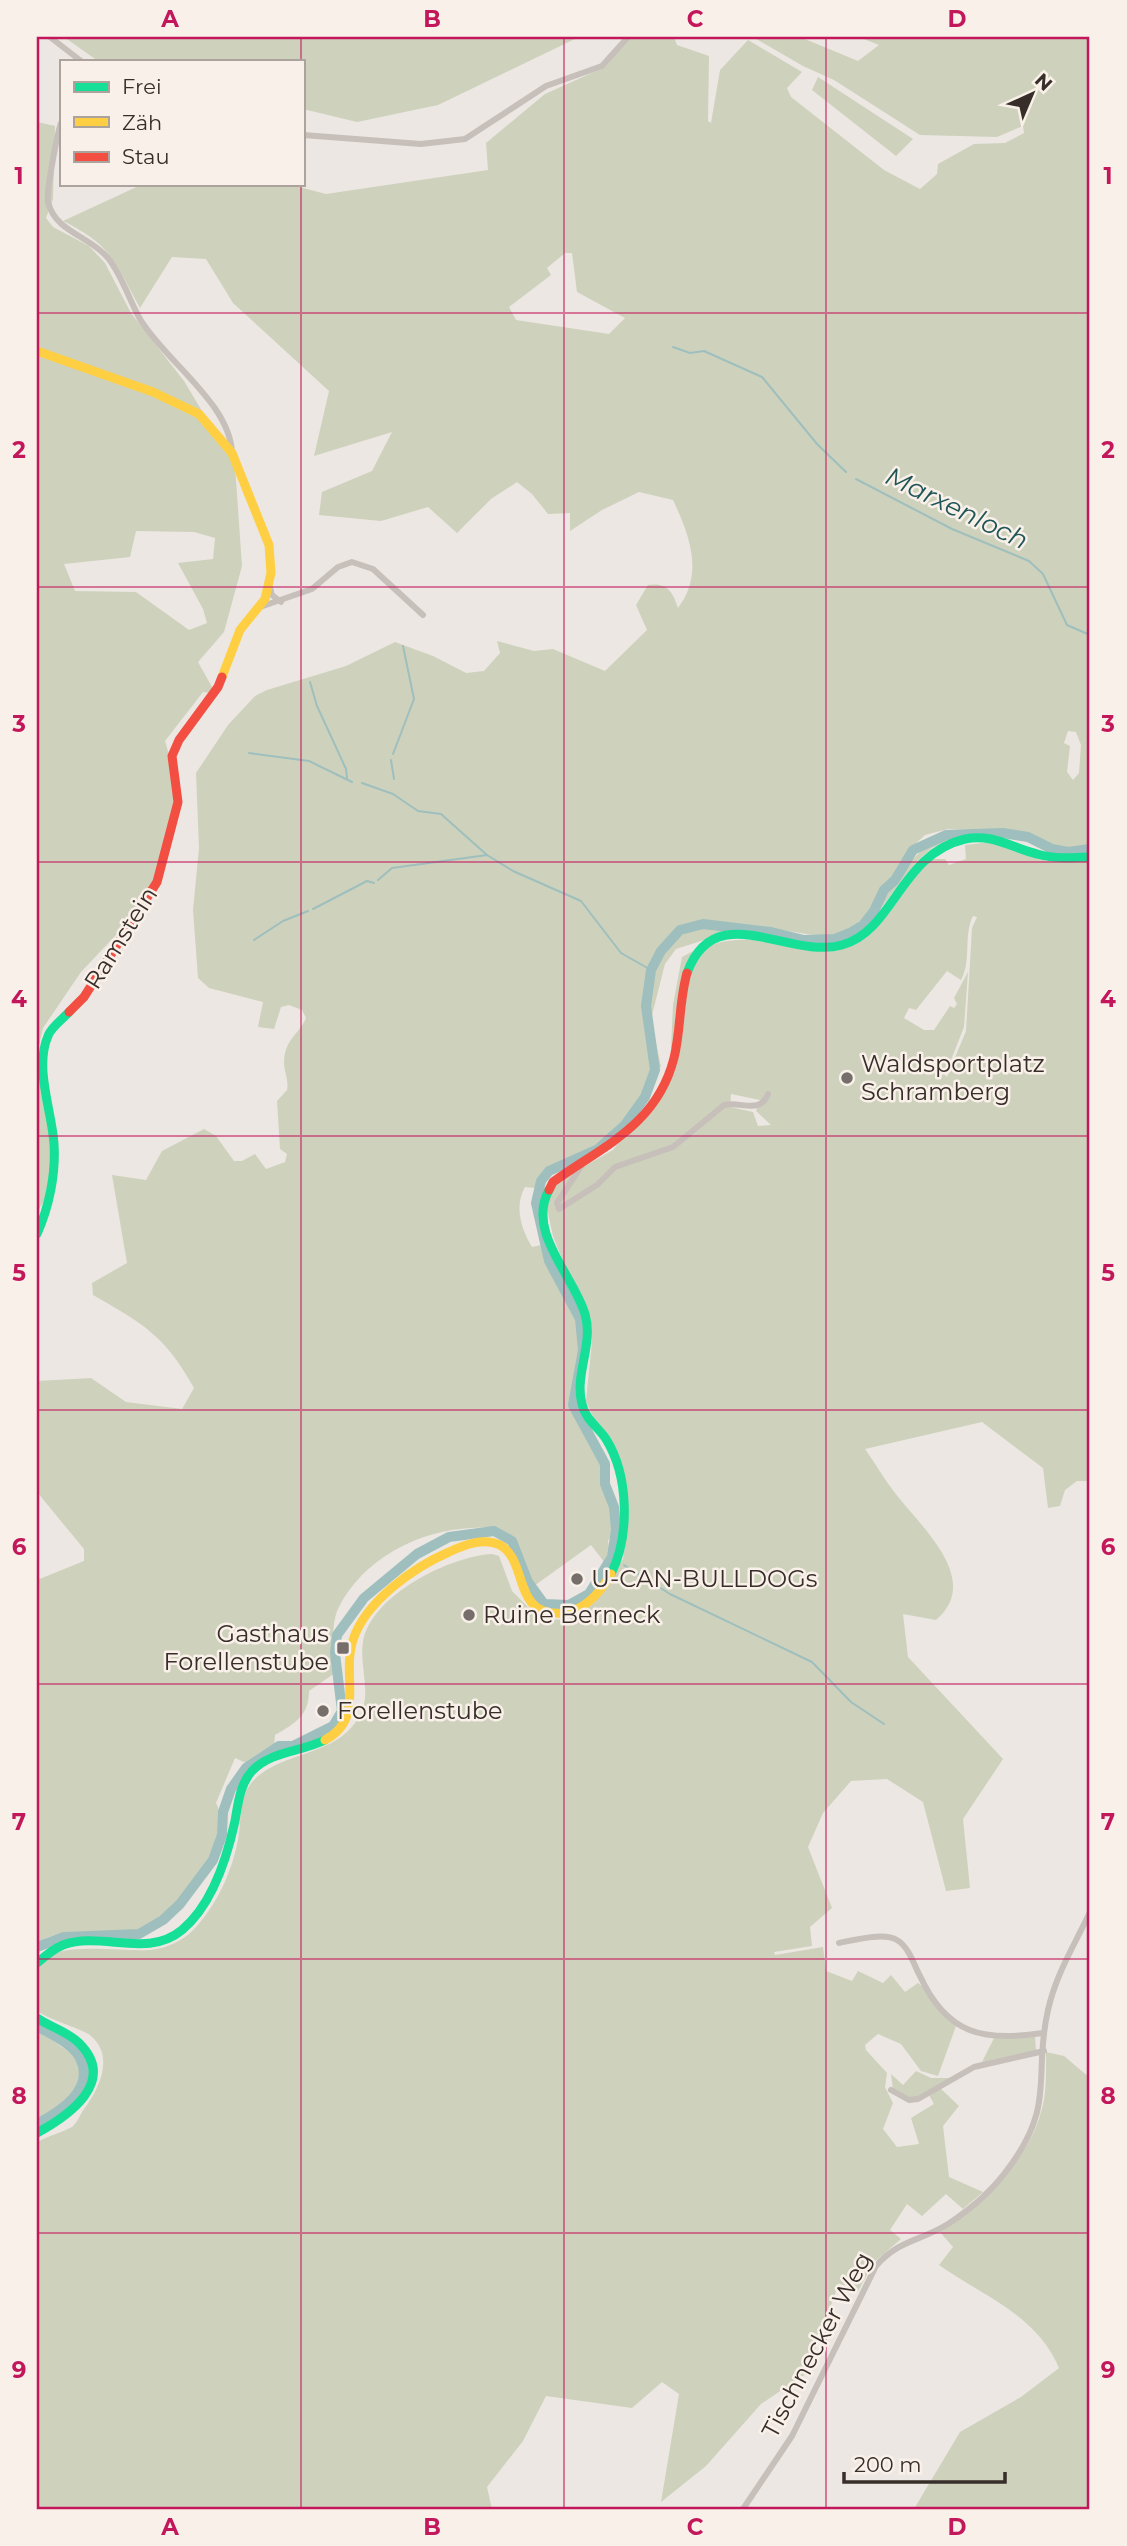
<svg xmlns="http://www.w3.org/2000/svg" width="1127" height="2546" viewBox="0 0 1127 2546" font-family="Montserrat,sans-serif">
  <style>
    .green { fill: #ced2bc; fill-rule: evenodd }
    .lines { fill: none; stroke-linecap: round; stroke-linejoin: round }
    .stream { stroke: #9ebfbe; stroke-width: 2 }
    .river { stroke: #9ebfbe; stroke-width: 10 }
    .street { stroke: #c6bfba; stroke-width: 6 }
    .fast { stroke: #16e098; stroke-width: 9 }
    .slow { stroke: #ffcf43; stroke-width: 9 }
    .jam { stroke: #f24e42; stroke-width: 9 }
    .grid { fill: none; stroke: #c2185b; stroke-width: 2; stroke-opacity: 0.55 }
    .poi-dot { fill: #766e6a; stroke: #f9f1e9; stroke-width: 2.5 }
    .labels { text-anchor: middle; stroke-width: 5; stroke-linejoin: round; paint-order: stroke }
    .street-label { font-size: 24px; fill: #372d29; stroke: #f9f1e9 }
    .poi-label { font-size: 24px; fill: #372d29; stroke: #f9f1e9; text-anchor: start }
    .water-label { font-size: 26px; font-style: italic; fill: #205557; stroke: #f9f1e9 }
    .neatline { fill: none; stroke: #c2185b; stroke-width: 2.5 }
    .grid-label { font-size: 23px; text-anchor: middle; font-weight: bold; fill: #c2185b }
  </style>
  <rect width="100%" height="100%" fill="#ece7e2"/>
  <path class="green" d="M64,37H579L438,105L357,122L303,109V61H98Z
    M631,37H674L677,45L709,56L708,121L711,123L720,70L748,40L802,72L787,88L791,97L884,170L920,189L937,174L938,164L974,144L1005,143L1024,133L1023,126L997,137L920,135L834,80L803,66L753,37H800L858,61L879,45L859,37H1090V846L1057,848L1020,832L948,829L925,835L911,848L892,880L881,889L866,917L840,934L826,937L781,930L729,927V932L676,949L665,964L651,1019L661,1067L651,1070C644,1107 610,1138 577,1156C560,1165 542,1166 535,1188L525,1187C514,1206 521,1229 532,1247L541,1245L554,1279L579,1321L580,1350L570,1405L601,1466L615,1527L608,1541L610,1556L605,1563L591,1545L534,1586C522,1571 525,1545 508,1534C498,1526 485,1527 472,1528C419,1530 362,1559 338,1609C330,1627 334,1654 335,1673L309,1691C309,1715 296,1723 275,1735L274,1746L246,1763L235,1758L216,1803C237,1841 175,1921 138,1931C105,1940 70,1922 37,1943V1580L84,1561V1549L37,1492V1381L91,1378L126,1402L182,1409L194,1388C165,1336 144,1324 93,1295L92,1283L127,1263L112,1175L146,1180L162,1151L204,1129L216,1136L234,1161H242L255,1154L266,1169L285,1162L287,1154L280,1149L277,1101L287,1090C289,1080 284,1072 284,1062C285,1038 299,1035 306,1018L302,1010L289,1005L281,1007L274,1029L258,1027L263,1002L209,988L198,978L193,910L199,848L196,773L228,725L255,696L267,690L346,666L395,642L433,656L466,673L484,671L500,653L497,641L534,651L553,649L605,671L647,630L636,605L648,585C667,582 673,592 678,608C704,574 690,536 673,500L639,492L602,510L570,531V513L548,514L532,494L517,482L491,499L457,533L428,507L381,521L319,515L322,492L372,471L392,432L314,456L329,391L233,303L206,259L172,257L140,308C114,261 113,246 63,221L143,184H288L326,194L488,170L486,143L545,94L605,67ZM565,253H572L577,292L625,318L609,334L516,320L509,307L551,275L547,268ZM1068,731L1076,732L1081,745L1079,773L1073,780L1067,772L1070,746L1064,743Z
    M818,77L913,139L896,156L812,90Z
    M37,122L55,126L53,199L46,218L53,227L89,246L105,263L131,313L184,381L235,466L242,566L224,632L198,662L212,687L210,693L203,692L165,741L181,795L149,900L81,972L43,1028L37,1054L54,1145V1185L37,1212ZM136,531L194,532L215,538L213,559L178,563L203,609L207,623L189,630L136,592L75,591L64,564L130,557Z
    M970,834L932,848L917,861L878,912C883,900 890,890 898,879C920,847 931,839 970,834Z
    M991,842L1048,861L1090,859V1481H1077L1065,1490L1060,1506L1048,1508L1043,1468L982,1422L865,1449C875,1463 884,1479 895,1493C921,1527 983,1580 936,1620L903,1614L908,1657L1003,1759L963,1819L970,1888L946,1891L923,1802L887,1779L851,1781L823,1813L808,1847L832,1908L810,1927L812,1946L774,1952L775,1955L823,1947L826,1971L852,1981L858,1971L883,1983L891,1975L905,1992L918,1983L923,1987L956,2026L938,2076L921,2071L901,2044L878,2034L865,2045L866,2050L887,2073L885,2087L893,2103L883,2129L897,2147L919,2144L911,2118L934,2104L929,2095L940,2088L959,2106L943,2126L949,2177L983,2192L963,2209L946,2194L922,2216L907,2204L890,2230L901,2239L874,2262L857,2293L839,2283L806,2374L761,2404L706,2466L661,2502L679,2394L662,2382L632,2408L546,2396L523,2441L487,2487L492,2509H37V2142C48,2136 61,2133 72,2127C77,2123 80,2115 84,2109C99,2089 115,2057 91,2036C85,2030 50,2020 37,2011C37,1999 33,1980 37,1969C47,1936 130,1955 157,1949C172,1946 187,1938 197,1926C218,1902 232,1871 238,1840C242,1819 238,1796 254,1780C284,1750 338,1757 360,1715C372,1693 359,1666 363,1642C370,1596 450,1556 492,1554L499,1556L512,1591L540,1619L569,1620L602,1594L623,1559L625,1547V1491L586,1401L592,1341L590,1317L567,1271L553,1236L548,1213L547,1199L556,1183L578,1170L577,1177L585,1166L613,1150L674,1073C684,1045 683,1016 688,987C690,975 694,961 702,952C724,927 805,947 835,951C880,940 900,892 928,859H945L949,865L966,859L965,845ZM973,916L977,917L972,928L966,1031L947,1077L945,1075L964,1027L968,972L954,998L957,1004L954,1008L950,1006L934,1030H924L904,1018L909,1008L916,1010L947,971L961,980C972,960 963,936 973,916ZM731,1094L760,1100L756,1111L771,1125L758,1126L753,1112L730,1107Z
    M695,950L674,1046L671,1048L673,1005L682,957Z
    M37,2030L78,2058C85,2091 63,2106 37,2121Z
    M1035,2037L1036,2050L982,2062L994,2038Z
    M1046,2052L1064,2056L1090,2078V2509H914L960,2432L1021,2397L1059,2368C1037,2315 983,2296 939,2265L953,2247L939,2231C980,2199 1027,2165 1041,2112C1047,2093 1046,2072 1046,2052Z
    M916,2071L931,2078H950L913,2099L893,2090L891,2074L903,2085Z"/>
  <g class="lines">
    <path class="stream" d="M673,347L690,353L704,351L762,377L817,444L846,472
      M856,479L952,529L1029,561L1043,574L1067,625L1090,635
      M310,682L317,706L346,769L347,778
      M249,753L309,761L352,782
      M393,754L414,699L403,646
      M391,760L394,779
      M362,783L393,794L418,811L441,814L487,855L513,871L581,901L621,953L651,970
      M378,880L392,868L487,855
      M313,909L367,881L374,883
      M254,940L283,921L308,911
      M624,1565L670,1594L812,1662L851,1702L884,1724"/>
    <path class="river" d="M37,1947L64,1937L139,1934L163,1920L180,1904L213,1860L222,1835L223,1812L231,1789L246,1768L279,1746H293L333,1726L342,1711L335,1653L337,1635L364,1598L417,1554L449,1537L494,1531L512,1541L528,1582L544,1604L569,1605L589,1594L612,1557L616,1530L614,1507L605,1484V1464L573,1405L583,1350L580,1319L549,1261L536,1203L541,1181L549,1171L598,1149L625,1125L645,1097L655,1070L646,1006L651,970L661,951L680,930L703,924L771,932L804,940L835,939L850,933L863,925L874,911L884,890L895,880L913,850L946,835L1003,833L1028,837L1052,849L1068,852L1090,849
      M37,2026C50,2034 73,2044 80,2058C96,2090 59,2112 37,2124"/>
    <path class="street" d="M50,37L81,61
      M61,123C57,135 46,192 48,202C55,232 90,236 108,258C122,275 129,300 140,319C165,361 230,403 232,453
      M303,135L421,144L465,139L546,86L602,66L628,37
      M270,588L272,595L281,602
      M260,607L312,589L338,567L352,562L373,569L423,615
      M582,1165L557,1203L559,1209L597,1185L615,1167L673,1147L724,1105C741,1101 760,1115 768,1094
      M839,1943C854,1940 884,1932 897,1940C909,1947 914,1965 920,1976C947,2035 984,2042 1043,2033
      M891,2090L909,2100L918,2099L974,2067L1044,2051
      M743,2509L792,2436L876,2266C898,2240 921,2241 948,2224C971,2209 994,2189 1010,2166C1056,2104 1033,2074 1048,2010C1056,1974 1075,1944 1090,1912"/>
    <path class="fast" d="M687,973C715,896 788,960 842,945C894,931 900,854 965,839C992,833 1012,848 1037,854C1055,859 1072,858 1090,857
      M549,1190C526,1232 574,1276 585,1314C594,1344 574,1375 582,1404C585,1419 598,1427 606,1439C629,1476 630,1536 611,1574
      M37,1234C49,1207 56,1174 54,1144C52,1111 34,1068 48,1036C51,1027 63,1019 69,1012
      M37,1963C45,1956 53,1949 63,1945C102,1931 147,1959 182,1930C213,1904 227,1858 235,1821C238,1804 240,1784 252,1771C271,1751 301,1752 325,1740
      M37,2018C50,2027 67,2031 79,2043C118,2082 68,2116 37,2133"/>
    <path class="slow" d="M37,351L153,392L199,414L232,453L269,545L271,573L265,599L240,630L222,677
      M325,1740C366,1719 341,1675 353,1640C365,1602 414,1567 449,1552C464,1545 484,1537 500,1545C529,1561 512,1618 563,1613C585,1611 601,1591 611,1574"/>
    <path class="jam" d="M69,1012L84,997L157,882L178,802L172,756L179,740L218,687L222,677
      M549,1190L553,1182C603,1146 657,1125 674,1058C681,1030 679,1001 687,973"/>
  </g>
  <path class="grid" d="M301,37V61M564,37V2509M826,37V2509M301,184V2509M37,313H1090M37,587H1090M37,862H1090M37,1136H1090M37,1410H1090M37,1684H1090M37,1959H1090M37,2233H1090"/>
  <g class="poi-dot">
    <circle cx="847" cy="1078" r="7"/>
    <circle cx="577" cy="1579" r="7"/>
    <circle cx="469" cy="1615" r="7"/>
    <rect x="336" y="1641" width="14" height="14" rx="3.5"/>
    <circle cx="323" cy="1711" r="7"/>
  </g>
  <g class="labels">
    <g class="street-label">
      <text transform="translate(121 938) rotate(-58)" y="8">Ramstein</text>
      <text transform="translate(817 2345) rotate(-62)" y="8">Tischnecker Weg</text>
    </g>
    <g class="poi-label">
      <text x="861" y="1072">Waldsportplatz<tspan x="861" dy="28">Schramberg</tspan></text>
      <text x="591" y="1587">U-CAN-BULLDOGs</text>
      <text x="483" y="1623">Ruine Berneck</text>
      <text x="329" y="1642" text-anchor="end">Gasthaus<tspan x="329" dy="28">Forellenstube</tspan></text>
      <text x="337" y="1719">Forellenstube</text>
    </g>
    <g class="water-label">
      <text transform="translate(957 508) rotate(26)" y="9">Marxenloch</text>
    </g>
  </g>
  <rect width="1127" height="2546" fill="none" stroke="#f9f1e9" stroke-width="77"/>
  <rect x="60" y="60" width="245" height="126" fill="#f9f1e9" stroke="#aba39c" stroke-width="2"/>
  <rect x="74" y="82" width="35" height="10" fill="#16e098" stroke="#aba39c" stroke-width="2"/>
  <text x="122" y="94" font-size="21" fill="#372d29">Frei</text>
  <rect x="74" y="117" width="35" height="10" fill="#ffcf43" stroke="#aba39c" stroke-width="2"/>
  <text x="122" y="130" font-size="21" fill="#372d29">Zäh</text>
  <rect x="74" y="152" width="35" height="10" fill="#f24e42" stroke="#aba39c" stroke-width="2"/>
  <text x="122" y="164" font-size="21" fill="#372d29">Stau</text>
  <g transform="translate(1032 94) rotate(44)" stroke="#f9f1e9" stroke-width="5" paint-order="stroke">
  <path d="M0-5L12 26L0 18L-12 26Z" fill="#372d29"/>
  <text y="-10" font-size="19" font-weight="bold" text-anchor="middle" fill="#372d29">N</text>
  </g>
  <path d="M844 2472v10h161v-10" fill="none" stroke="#372d29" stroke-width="3.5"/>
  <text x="854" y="2472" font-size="21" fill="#372d29" stroke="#f9f1e9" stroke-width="5" paint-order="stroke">200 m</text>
  <rect x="38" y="38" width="1050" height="2470" class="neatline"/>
  <g class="grid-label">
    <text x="170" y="27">A</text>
    <text x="432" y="27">B</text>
    <text x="695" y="27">C</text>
    <text x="957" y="27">D</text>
    <text x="19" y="184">1</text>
    <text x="1108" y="184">1</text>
    <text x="19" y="458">2</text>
    <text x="1108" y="458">2</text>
    <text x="19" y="732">3</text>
    <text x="1108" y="732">3</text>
    <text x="19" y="1007">4</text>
    <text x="1108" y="1007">4</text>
    <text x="19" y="1281">5</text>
    <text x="1108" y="1281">5</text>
    <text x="19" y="1555">6</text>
    <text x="1108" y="1555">6</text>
    <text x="19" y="1830">7</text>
    <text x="1108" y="1830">7</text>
    <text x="19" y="2104">8</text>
    <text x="1108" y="2104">8</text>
    <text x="19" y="2378">9</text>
    <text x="1108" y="2378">9</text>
    <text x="170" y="2535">A</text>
    <text x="432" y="2535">B</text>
    <text x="695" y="2535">C</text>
    <text x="957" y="2535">D</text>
  </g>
</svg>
